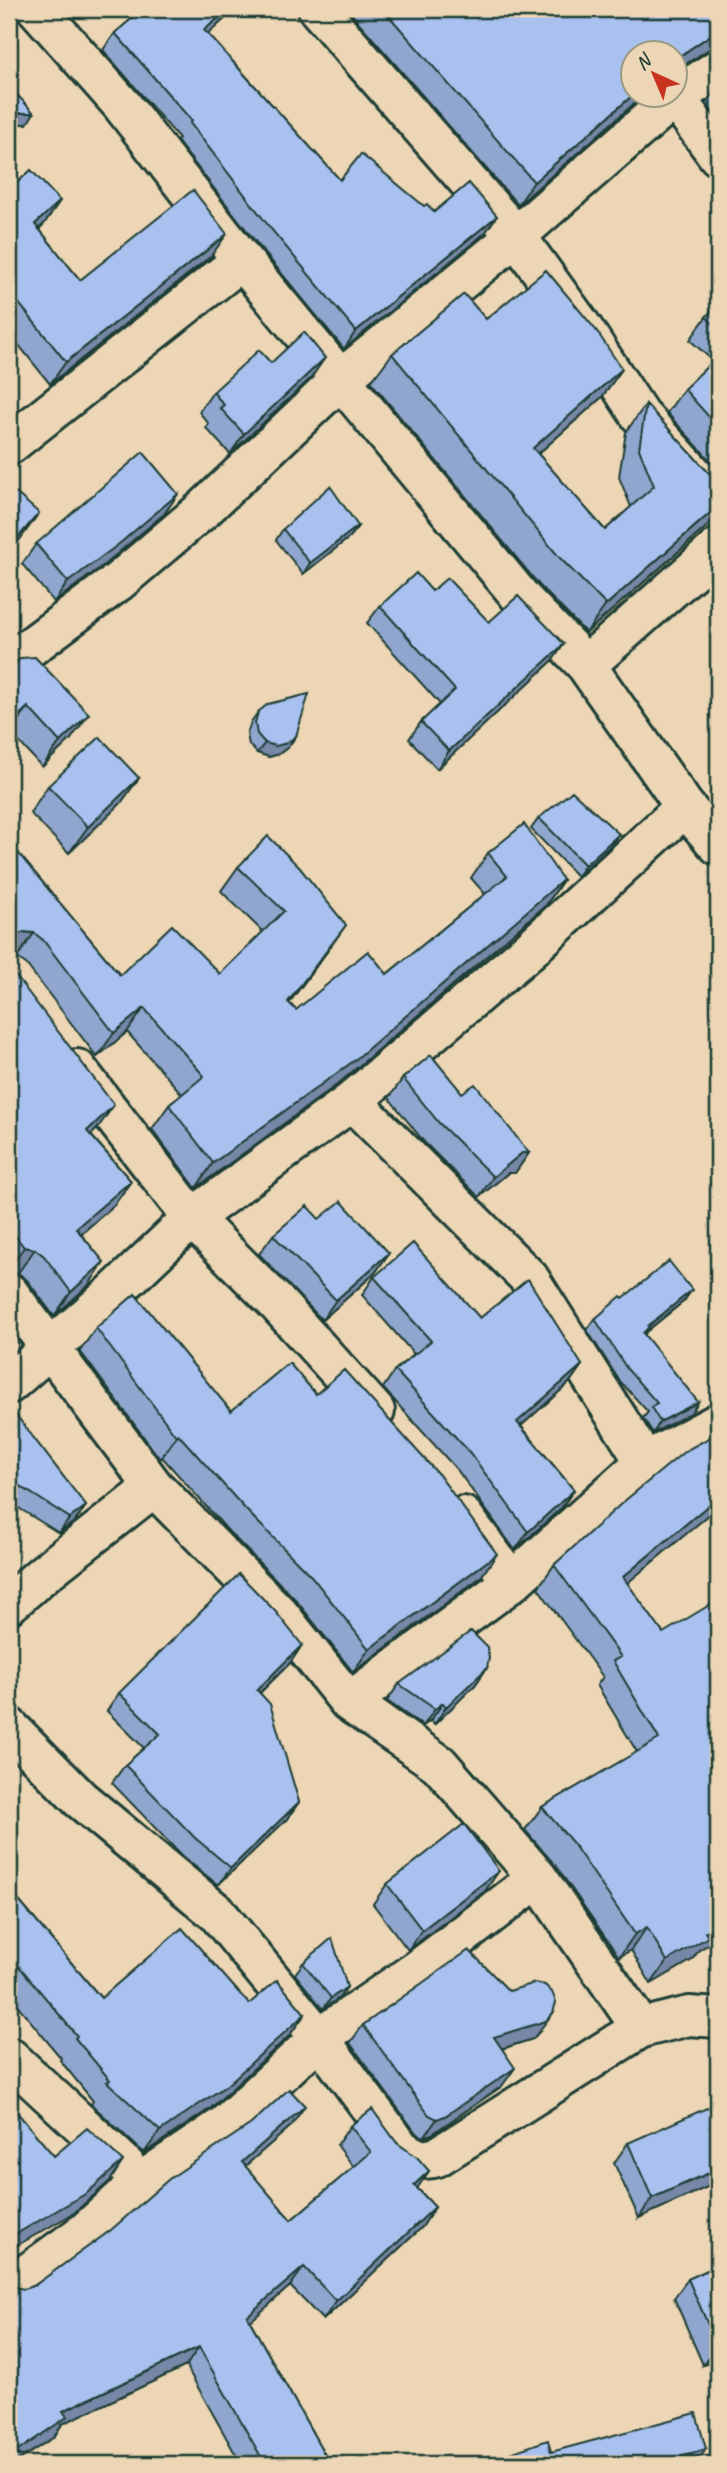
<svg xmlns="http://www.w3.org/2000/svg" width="727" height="2473" viewBox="0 0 727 2473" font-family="Caveat,sans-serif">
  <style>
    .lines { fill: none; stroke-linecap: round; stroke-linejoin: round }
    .minor-casing { stroke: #1f3d34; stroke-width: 44 }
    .minor { stroke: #ecd6b5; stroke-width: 38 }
    .wall { fill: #90a6ce; stroke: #1f3d34; stroke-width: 2 }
    .shaded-wall { fill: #7687a7; stroke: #1f3d34; stroke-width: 2 }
    .building { fill: #a8c1ef; stroke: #1f3d34; stroke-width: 2 }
  </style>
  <rect width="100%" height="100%" fill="#ecd6b5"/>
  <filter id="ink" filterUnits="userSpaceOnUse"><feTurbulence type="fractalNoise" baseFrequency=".0143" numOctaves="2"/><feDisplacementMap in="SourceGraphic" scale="14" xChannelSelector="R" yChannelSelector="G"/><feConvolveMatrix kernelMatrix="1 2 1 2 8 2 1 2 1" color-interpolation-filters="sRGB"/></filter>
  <g filter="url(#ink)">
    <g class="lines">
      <g class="minor-casing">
        <path id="minor" d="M37,9L122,105L242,260L523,600L586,665L685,807L718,845
          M318,9L516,236L582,327L639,414L718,501
          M675,97L718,156
          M9,445L242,260
          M9,663L119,581L205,508L341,379L516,236L675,97L718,69
          M586,665L718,548
          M77,1069L192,1218L276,1302L375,1411
          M352,1101L529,1278L645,1462
          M9,1293L154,1487L279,1614L349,1702L439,1764L538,1878L641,2028L689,2016L718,2018
          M9,1384L112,1294L192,1218L352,1101L527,952L685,807
          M463,1516L512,1582
          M9,1604L42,1575L154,1487
          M349,1702L512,1582L645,1462L718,1423
          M9,1727L80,1799L217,1913L319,2038L401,2149C415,2158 421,2162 437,2157L641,2028
          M9,2057L125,2165
          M9,2287L85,2232L142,2181L225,2125L319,2038L416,1971L538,1878"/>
      </g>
      <use href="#minor" class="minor"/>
    </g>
    <path class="wall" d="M143,9H234L229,15L208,34L340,180L424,206L434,212L485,233L344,349L259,246L177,141L179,138L103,50L115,33Z
      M347,9H718L717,47L706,51L675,71V52L518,205Z
      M718,89V119L706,103L714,92Z
      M9,190L44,224L39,229L80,280L211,256L50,384L9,333Z
      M718,304V469L667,413L684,389L713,361L690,340L706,317Z
      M486,319L622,369L602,397L538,454L605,530L631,507L619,477L626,432L646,404L718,483V513L712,522L586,633L539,585L371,382L392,354Z
      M271,363L311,378L230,454L206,428L209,424L199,412L213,392Z
      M178,494L164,514L105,564L54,602L22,564L36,544Z
      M358,526L350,537L303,574L276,540L283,529Z
      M432,591L489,622L564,644L552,661L437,769L409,739L421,722L440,704L367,623L380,606Z
      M9,669L71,739L42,767L10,732L9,734Z
      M258,712L296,736L288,747L279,754L269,757L257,753L249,745L247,734L251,722Z
      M139,778L120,804L69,853L30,813L48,786Z
      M539,818L611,845L577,876L531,829Z
      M9,842L120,975L220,974L263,932L221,891L238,867L329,949L289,1003L296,1010L387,974L485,894L471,878L488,853L563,880L546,905L338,1084L196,1188L152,1129L169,1105L182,1094L127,1032L97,1057L26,964L17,958Z
      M9,967L97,1129L91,1135L131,1181L114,1205L81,1234L88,1286L54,1316L27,1280L18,1273L9,1272Z
      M403,1078L462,1093L529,1153L515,1173H508L479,1197L425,1143L389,1098Z
      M319,1219L389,1253L375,1273L322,1320L259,1254L273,1235Z
      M374,1277L480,1318L582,1365L569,1383L521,1426L574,1490L561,1508L515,1550L458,1471L383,1388L395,1370L414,1354L362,1295Z
      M623,1298L684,1301L647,1331L644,1335L698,1402L691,1413L653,1433L643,1418L648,1412L619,1380L587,1330L595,1319Z
      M96,1328L231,1411L481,1577L353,1672L296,1600L230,1533L162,1457L160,1459L80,1351Z
      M9,1406L86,1506L75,1521L59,1533L9,1502Z
      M718,1433V1510L717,1508L627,1583L663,1633L699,1950L692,1960L651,1984L631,1950L619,1957L556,1866L525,1830L542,1807L637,1752L597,1685L603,1677L538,1588L554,1565Z
      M302,1645L290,1663L260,1693L299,1802L286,1820L218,1885L182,1856L112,1783L125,1765L144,1748L107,1711L119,1693Z
      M487,1668L475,1685L434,1725L431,1720L423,1726L387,1701L399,1684Z
      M387,1884L485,1891L408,1950L373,1904Z
      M9,1889L101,1998L249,2004L305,2014L289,2036L211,2108L144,2153L91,2104L93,2101L60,2060L61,2058L9,1995Z
      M303,1963L347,1987L339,1998L323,2009L295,1974Z
      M363,2025L540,2031L533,2039L502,2049V2086L432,2134L424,2137L416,2133L350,2043Z
      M291,2126L245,2166L291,2220L354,2167L337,2145L350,2126L397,2143L429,2171L417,2188L435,2207L422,2227L323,2320L290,2286L250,2321L330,2464H241L186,2366L62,2424L54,2437L24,2289L35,2285Z
      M628,2143L718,2182L639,2218L614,2163Z
      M718,2265V2359L703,2365L674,2298L688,2279Z"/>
    <path class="shaded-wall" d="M229,9H234L229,15L192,47L204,30Z
      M718,30V46L706,51L675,71V59Z
      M634,94H645L518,205L534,182Z
      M9,113H34L27,124H9Z
      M60,201L44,224L19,247L35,224Z
      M497,216L485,233L344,349L356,331Z
      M227,234L211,256L50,384L66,362Z
      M325,358L311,378L230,454L244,434Z
      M622,369L602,397L513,476L533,448Z
      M178,494L164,514L105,564L54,602L68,582Z
      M718,506V513L712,522L586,633L606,605Z
      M39,513L22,537L9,553V548Z
      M358,526L350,537L303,574L310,563Z
      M564,644L552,661L437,769L449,751Z
      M28,707L10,732L9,734V725Z
      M89,714L71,739L42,767L60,742Z
      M296,736L288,747L279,754L269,757L257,753L265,743Z
      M139,778L120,804L69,853L88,827Z
      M619,834L611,845L577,876L585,865Z
      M563,880L546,905L338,1084L196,1188L213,1163Z
      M346,925L329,949L271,1027L288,1002Z
      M24,932L34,933L17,958L9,957V942L13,936Z
      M144,1008L127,1032L97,1057L114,1033Z
      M114,1105L97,1129L70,1155L87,1131Z
      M522,1153H529L515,1173H508L479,1197L493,1177Z
      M131,1181L114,1205L59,1253L76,1228Z
      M24,1247L35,1249L18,1273L9,1272V1269Z
      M389,1253L375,1273L322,1320L336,1300Z
      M104,1262L88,1286L54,1316L71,1292Z
      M692,1290L684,1301L647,1331L642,1338L635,1344L648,1326Z
      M582,1365L569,1383L505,1440L517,1422Z
      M698,1402L691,1413L653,1433L660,1422Z
      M178,1434L162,1457L160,1459L176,1436Z
      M574,1490L561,1508L515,1550L528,1532Z
      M718,1497V1506L717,1508L607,1600L623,1577Z
      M86,1506L75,1521L59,1533L70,1518Z
      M497,1554L481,1577L353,1672L369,1649Z
      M302,1645L290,1663L244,1708L257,1690Z
      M487,1668L475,1685L434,1725L446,1707Z
      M443,1703L431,1720L423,1726L435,1709Z
      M299,1802L286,1820L218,1885L231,1868Z
      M499,1871L485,1891L408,1950L422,1930Z
      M718,1925V1939L699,1950L692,1960L651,1984L667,1961L705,1932Z
      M647,1927L631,1950L619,1957L635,1934Z
      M347,1987L339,1998L323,2009L331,1998Z
      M553,2013L533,2039L481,2055L494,2037Z
      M305,2014L289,2036L211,2108L144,2153L160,2131Z
      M515,2068L502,2086L432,2134L424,2137L437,2119Z
      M305,2106L291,2126L228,2181L242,2162Z
      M123,2161L110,2181L74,2213L9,2250V2238Z
      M718,2169V2182L639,2218L652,2198Z
      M429,2171L416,2190L414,2185Z
      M435,2207L422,2227L323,2320L336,2301Z
      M304,2267L290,2286L234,2336L247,2316Z
      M717,2345H718V2359L703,2365Z
      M199,2347L186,2366L62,2424L54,2437L13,2464H9V2457L63,2411Z
      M706,2449L696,2464H659Z"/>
    <path class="building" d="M143,9H229L204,30L340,180L361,154L424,206L427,204L434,212L469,183L497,216L356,331L271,229L190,123L192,121L115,33Z
      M383,9H718V30L675,59V52H633V94H634L534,182Z
      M9,86L34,113H9Z
      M718,89V98L714,92Z
      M31,170L60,201L35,224L80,280L193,190L227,234L66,362L9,291V190Z
      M546,270L596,330L622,369L533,448L605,530L654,486L639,449L646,404L718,483V506L606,605L559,557L392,354L464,294L486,319Z
      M718,304V328L706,317Z
      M304,332L325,358L244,434L220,408L224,405L213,392L259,350L271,363Z
      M718,356V427L684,389Z
      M143,452L178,494L119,544L68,582L36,544Z
      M330,486L358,526L310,563L283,529Z
      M9,487L39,513L9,548Z
      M416,573L432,591L447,578L489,622L518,596L564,644L449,751L421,722L455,690L380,606Z
      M35,657L89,714L60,742L28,707L9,725V669L21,658Z
      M309,694L296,736L287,743L276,746L265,743L257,734L255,723L258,712L268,704Z
      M100,737L139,778L88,827L48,786Z
      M572,791L619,834L585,865L539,818Z
      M524,824L563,880L355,1060L213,1163L169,1105L204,1076L144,1008L114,1033L43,940L34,933L24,932L13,936L9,942V842L120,975L172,925L220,974L284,911L238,867L268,836L300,868L346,925L288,1002L296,1010L368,951L387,974L507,876L488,853Z
      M9,967L114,1105L87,1131L131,1181L76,1228L104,1262L71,1292L44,1256L35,1249L24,1247L9,1228Z
      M431,1055L462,1093L475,1084L529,1153H522L493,1177L439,1123L403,1078Z
      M341,1201L389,1253L336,1300L273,1235L307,1206L319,1219Z
      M413,1243L480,1318L528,1279L582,1365L517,1422L574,1490L528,1532L470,1453L395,1370L431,1341L374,1277Z
      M669,1261L692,1290L648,1326L649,1327L643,1333L698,1402L660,1422L651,1407L657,1403L627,1369L595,1319L621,1296L623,1298Z
      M135,1294L231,1411L289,1363L316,1394L344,1370L439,1475L497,1554L369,1649L312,1577L246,1510L178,1434L176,1436L96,1328Z
      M9,1406L86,1506L70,1518L9,1479V1476L13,1473L9,1468Z
      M718,1433V1497L623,1577L663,1633L718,1600V1925L705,1932L708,1937L667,1961L647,1927L635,1934L572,1842L542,1807L659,1739L613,1661L621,1657L554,1565L622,1503L685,1451Z
      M239,1574L275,1611L302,1645L257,1690L270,1704L299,1802L231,1868L195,1838L125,1765L160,1734L119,1693Z
      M471,1631L487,1647L489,1658L487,1668L446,1707L443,1703L435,1709L399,1684Z
      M464,1824L499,1871L422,1930L387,1884Z
      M9,1889L101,1998L182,1928L249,2004L277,1980L305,2014L227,2085L160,2131L107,2082L110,2080L75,2038L77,2036L9,1954Z
      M332,1938L347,1987L331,1998L303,1963Z
      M469,1950L509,1991L535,1983L545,1985L552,1992L556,2002L553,2013L546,2021L494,2037L515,2068L445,2116L437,2119L429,2115L363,2025Z
      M289,2089L305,2106L242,2162L291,2220L371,2152L350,2126L372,2109L397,2143L417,2157L429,2171L414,2185L435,2207L336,2301L304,2267L247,2316L330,2464H265L199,2347L63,2411L67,2417L9,2457V2288L11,2286L24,2289L35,2285L111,2230L169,2179L251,2124Z
      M9,2103L54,2156L87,2128L123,2161L87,2193L9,2238Z
      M718,2103V2169L652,2198L628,2143Z
      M718,2265V2345H717L688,2279Z
      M696,2413L706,2449L659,2464H478L548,2440L551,2452Z
      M166,2457L237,2464H165Z"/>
  </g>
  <rect width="727" height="2473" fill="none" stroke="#ecd6b5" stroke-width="35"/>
  <rect x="18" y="18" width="692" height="2438" fill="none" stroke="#1f3d34" stroke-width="2.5" filter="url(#ink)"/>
  <g transform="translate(654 74) rotate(316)"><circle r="33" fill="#ecd6b5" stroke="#9a9981" stroke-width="2"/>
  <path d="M0-5L12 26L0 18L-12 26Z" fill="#c8321e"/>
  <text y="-10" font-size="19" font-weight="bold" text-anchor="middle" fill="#1f3d34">N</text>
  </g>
</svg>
